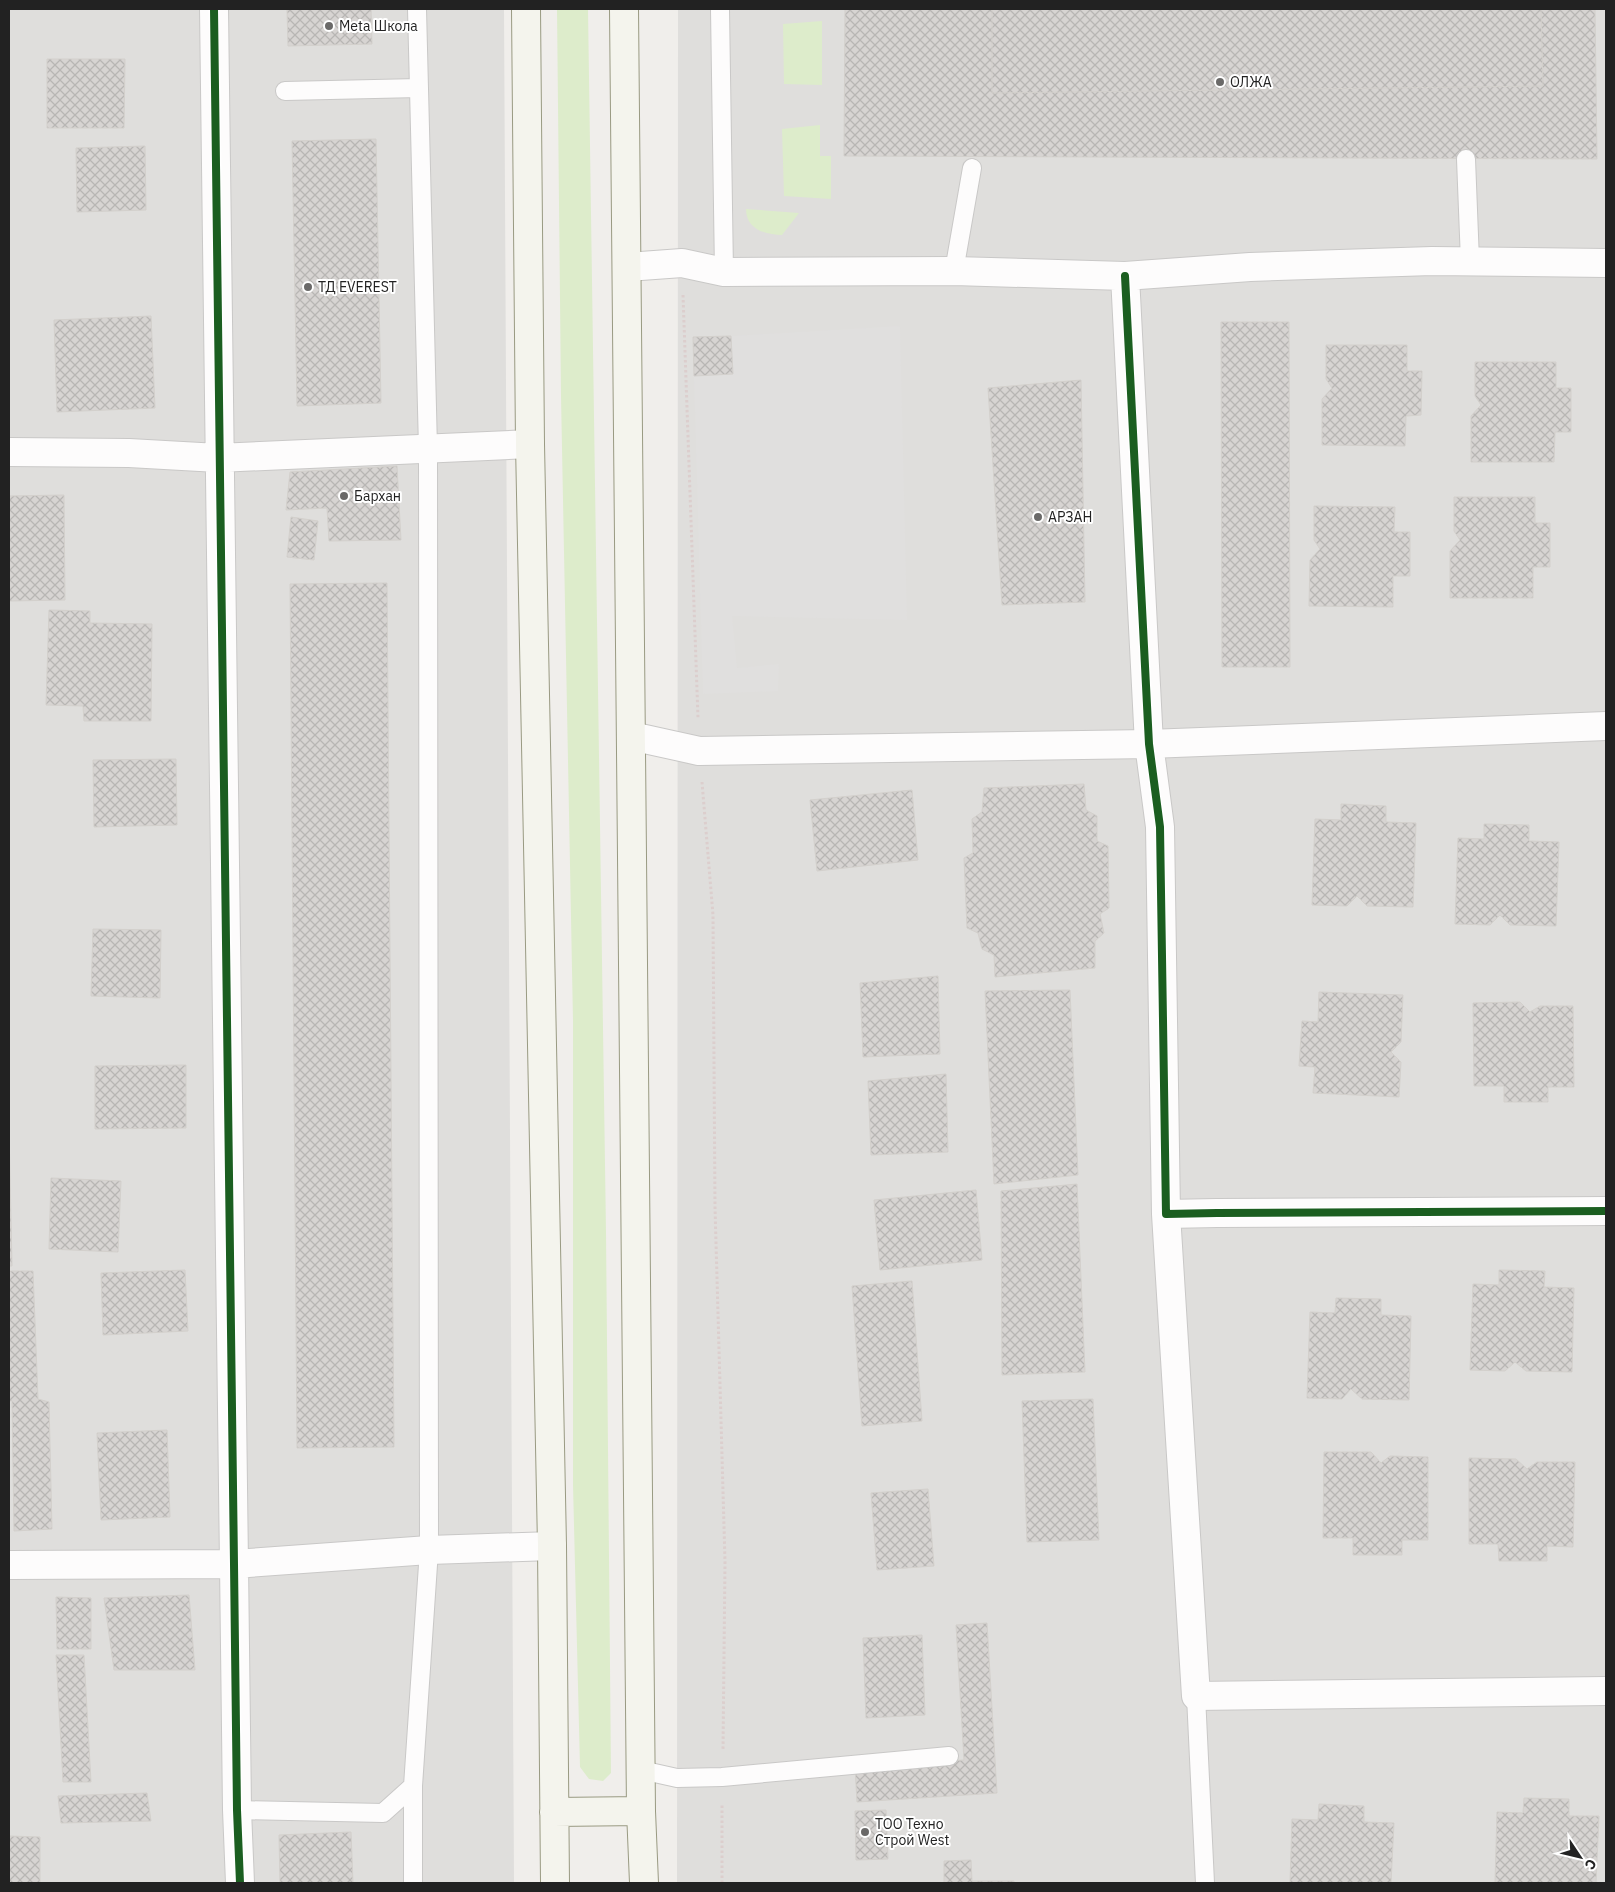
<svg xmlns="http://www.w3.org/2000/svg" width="1615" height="1892" viewBox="0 0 1615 1892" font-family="'IBM Plex Sans',sans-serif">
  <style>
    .residential { fill: #dfdedc }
    .grass { fill: #ddeccb }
    .parking { fill: #e0dfde }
    .building { fill: url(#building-cross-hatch); stroke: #d3d0cc }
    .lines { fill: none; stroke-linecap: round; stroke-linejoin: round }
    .lane-casing { stroke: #c9c8c7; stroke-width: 20 }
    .street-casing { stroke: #c9c8c7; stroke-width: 30 }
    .secondary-casing { stroke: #999a82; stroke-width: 30 }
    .path { stroke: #dccecd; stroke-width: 3; stroke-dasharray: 2.5 2.5; stroke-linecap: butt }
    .lane { stroke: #fdfcfc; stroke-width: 18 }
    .street { stroke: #fdfcfc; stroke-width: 28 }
    .secondary { stroke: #f4f4ed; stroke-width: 28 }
    .cycleway-casing { stroke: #fff; stroke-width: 11 }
    .cycleway { stroke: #1b5e20; stroke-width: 8 }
    .poi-dot { fill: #6a6968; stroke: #fff; stroke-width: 2 }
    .labels { text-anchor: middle; stroke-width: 4; stroke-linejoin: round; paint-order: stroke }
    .poi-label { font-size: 14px; fill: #222; stroke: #fff; text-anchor: start }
  </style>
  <defs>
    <pattern id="building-cross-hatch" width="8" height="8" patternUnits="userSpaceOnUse" patternTransform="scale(1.25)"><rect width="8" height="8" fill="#d7d4d2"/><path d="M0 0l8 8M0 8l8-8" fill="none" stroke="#b8b6b4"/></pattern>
  </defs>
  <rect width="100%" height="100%" fill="#f0eeeb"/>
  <path class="residential" d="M9,9H504L514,1883H9Z
    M678,9H1606V1883H677Z"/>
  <path class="grass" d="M557,9H588L606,1232L611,1773L603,1781L589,1779L580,1767L573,1485V1021L561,396Z
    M822,21V85L784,84L783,24Z
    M820,125V156H831V199L784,196L782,129Z
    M746,209L799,213L782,235C765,235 746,229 746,209Z"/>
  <path class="parking" d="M900,326L907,620L732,616L737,668L779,664L778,691L703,694L694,376L733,374L731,336Z"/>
  <path class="building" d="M287,9H371L372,44L288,46Z
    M845,9H1595L1597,159L844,156Z
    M992,9H1541L1543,86L992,93Z
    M47,59H125L124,128H47Z
    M376,139L381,403L297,406L292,141Z
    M145,146L146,210L77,212L76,148Z
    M151,316L155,408L57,412L54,320Z
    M1221,322H1289L1290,667H1222Z
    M731,336L733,374L694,376L693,337Z
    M1326,345H1407V371H1422L1421,415L1406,416L1405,446L1322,445V399L1332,388L1326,379Z
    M1475,362H1556V388H1571V432H1555L1554,462H1471V416L1481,405L1475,396Z
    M1081,380L1085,602L1002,605L988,388Z
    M397,466L401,540L329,541L327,508L286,510L290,472Z
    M64,495L65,600L9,601V496Z
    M1454,497H1535V523H1550V567H1533V598H1450V551L1460,540L1454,531Z
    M1314,506L1395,507L1394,532H1410V576H1393V607L1309,606L1310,560L1320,549L1314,540Z
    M291,517L318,521L314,560L287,557Z
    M387,583L394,1447L297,1448L290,584Z
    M49,610L90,611V623L152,624L151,721H84L83,706L46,705Z
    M176,759L177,825L94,827L93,760Z
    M1084,784L1086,810L1097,816V841L1108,846L1109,908L1100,914L1104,933L1095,941V968L995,977L994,955L982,949L978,933L967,928L964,858L973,853L972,819L982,812L984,788Z
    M912,790L918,860L817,871L810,800Z
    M1341,804L1386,806V822L1416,823L1413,907L1367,906L1357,896L1347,906L1312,905L1315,819L1341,820Z
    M1484,824L1529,825V841L1559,842L1556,926L1510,925L1500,915L1490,925L1455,924L1458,838L1484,839Z
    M93,929L161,930L160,998L91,996Z
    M938,976L940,1054L863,1057L860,983Z
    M1070,990L1078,1175L994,1184L985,991Z
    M1319,992L1403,995L1401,1042L1391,1052L1401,1062L1399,1097L1313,1093L1315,1067L1299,1066L1302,1021L1318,1022Z
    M1520,1002L1530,1012L1540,1006H1573L1574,1087H1548V1102H1504V1086H1474L1473,1003Z
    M186,1065V1128L95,1129V1066Z
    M946,1074L948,1152L871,1155L868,1081Z
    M9,1131L12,1266H9Z
    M51,1178L121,1181L118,1252L49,1249Z
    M1077,1184L1085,1372L1002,1375L1001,1191Z
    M976,1190L982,1260L880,1270L874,1200Z
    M185,1270L188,1331L103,1335L101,1273Z
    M1499,1270L1545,1271L1544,1287L1574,1288L1572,1372L1526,1371L1515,1362L1505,1371L1470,1370L1473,1284L1499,1285Z
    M9,1271H33L38,1399L49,1402L52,1529L14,1531L12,1401H9Z
    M912,1281L922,1421L862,1426L852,1286Z
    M1336,1298L1381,1299V1315L1411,1316L1409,1400L1362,1399L1351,1389L1342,1399L1307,1398L1310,1312L1335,1313Z
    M1093,1399L1099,1540L1027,1542L1022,1401Z
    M167,1430L170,1517L101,1520L97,1433Z
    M1324,1452H1371L1381,1463L1390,1456L1428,1457V1540H1402V1555H1353V1538H1323Z
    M1469,1458L1516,1459L1527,1469L1537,1462H1575L1573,1547L1547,1546V1561H1499L1498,1544H1469Z
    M928,1489L934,1566L877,1570L871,1493Z
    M189,1595L195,1670H114L104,1598Z
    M56,1597L91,1598V1649H57Z
    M987,1623L997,1793L857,1802L855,1767L964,1760L956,1625Z
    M922,1635L925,1715L866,1718L863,1638Z
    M56,1655H84L91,1782H63Z
    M147,1793L151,1821L61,1823L58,1796Z
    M1524,1798L1569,1799V1816H1599L1596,1883H1495L1497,1812L1523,1813Z
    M1319,1804L1364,1806V1822L1394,1823L1391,1883H1290L1292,1819L1318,1820Z
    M886,1810L888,1859L856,1860L855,1811Z
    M351,1832L353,1883H280L279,1835Z
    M9,1836L40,1837V1883H9Z
    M971,1860L972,1881H1014V1883H944V1861Z"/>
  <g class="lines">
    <g class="lane-casing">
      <path id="lane" d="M720,9L724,272
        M285,91L419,88
        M1466,159L1470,261
        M954,271L972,168
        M1196,1696L1205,1883
        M641,1770L677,1778L722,1777L949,1756
        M413,1786V1883
        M237,1810L383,1813L413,1786L429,1550L428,448L417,9"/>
    </g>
    <g class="street-casing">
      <path id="street" d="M214,9L234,1564L237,1810L240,1883
        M627,267L682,263L724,272L954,271L1125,276L1250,267L1432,261L1606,263
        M1125,276L1149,744L1160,827L1166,1214L1217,1213L1606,1211
        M9,452L129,453L218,458L530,444
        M631,736L699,751L1149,744L1606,726
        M1166,1214L1196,1696L1606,1691
        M9,1565L234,1564L429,1550L552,1546"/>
    </g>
    <g class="secondary-casing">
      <path id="secondary" d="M526,9L530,444L552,1546L555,1883
        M624,9L641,1811L644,1883
        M554,1812L641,1811"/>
    </g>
    <path class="path" d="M683,295L698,718
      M702,782L713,915L715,1207L725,1562L723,1750
      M722,1883V1804"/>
    <use href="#lane" class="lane"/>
    <use href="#street" class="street"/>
    <use href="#secondary" class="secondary"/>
    <g class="cycleway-casing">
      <path id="cycleway" d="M214,9L234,1564L237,1810L240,1883
        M1125,276L1149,744L1160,827L1166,1214L1217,1213L1606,1211"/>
    </g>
    <use href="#cycleway" class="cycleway"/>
  </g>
  <g class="poi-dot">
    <circle cx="329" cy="26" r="5"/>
    <circle cx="1220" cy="82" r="5"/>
    <circle cx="308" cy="287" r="5"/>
    <circle cx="344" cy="496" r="5"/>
    <circle cx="1038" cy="517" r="5"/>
    <circle cx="865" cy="1832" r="5"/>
  </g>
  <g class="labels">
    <g class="poi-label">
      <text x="339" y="31">Meta Школа</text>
      <text x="1230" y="87">ОЛЖА</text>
      <text x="318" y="292">ТД EVEREST</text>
      <text x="354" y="501">Бархан</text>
      <text x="1048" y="522">АРЗАН</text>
      <text x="875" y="1829">ТОО Техно<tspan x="875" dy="16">Строй West</tspan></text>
    </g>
  </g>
  <rect width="1615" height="1892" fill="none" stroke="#222222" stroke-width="20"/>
  <g transform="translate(1580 1857) rotate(125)" stroke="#ffffff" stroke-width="4" paint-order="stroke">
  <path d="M0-4L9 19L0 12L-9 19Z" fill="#222222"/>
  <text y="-8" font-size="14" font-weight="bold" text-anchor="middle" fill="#222222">С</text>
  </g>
</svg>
